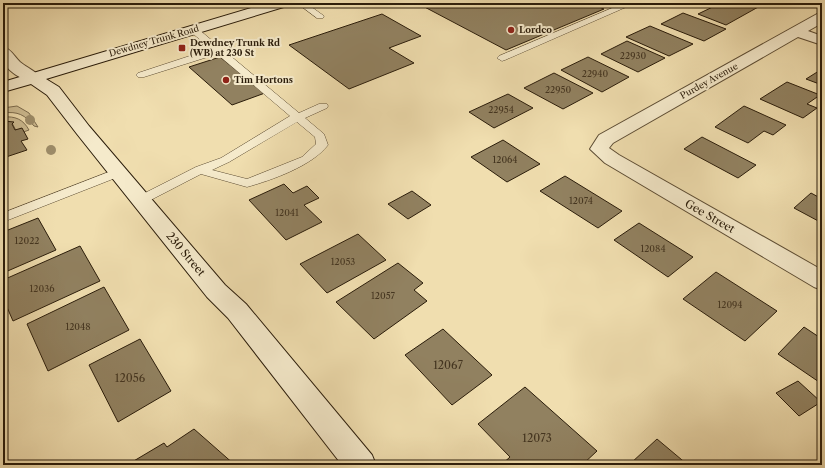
<svg xmlns="http://www.w3.org/2000/svg" width="825" height="468" viewBox="0 0 825 468" font-family="'Libre Caslon Text',serif">
  <style>
    .green { fill: #cebd93; stroke: #7c6c4e }
    .building { fill: #918160; stroke: #2a1c0a }
    .lines { fill: none; stroke-linecap: round; stroke-linejoin: round }
    .lane-casing { stroke: #5c4c33; stroke-width: 1 }
    .street-casing { stroke: #5c4c33; stroke-width: 2 }
    .secondary-casing { stroke: #2a1c0a; stroke-width: 2 }
    .lane { fill: #f5eacb; fill-rule: evenodd }
    .street { fill: #f5eacb; fill-rule: evenodd }
    .secondary { fill: #f5eacb; fill-rule: evenodd }
    .tree { fill: #9e8e6b }
    .poi-dot { fill: #8f2418; stroke: #f5eacb; stroke-width: 1.5 }
    .labels { text-anchor: middle; stroke-width: 4; stroke-linejoin: round; paint-order: stroke }
    .far-poi-label { font-size: 9px; font-weight: bold; fill: #2a1c0a; stroke: #f5eacb; text-anchor: start }
    .far-street-label { font-size: 9px; fill: #2a1c0a; stroke: #f5eacb }
    .number-label { font-size: 9px; fill: #443520 }
    .street-label { font-size: 11px; fill: #2a1c0a; stroke: #f5eacb }
    .near-number-label { font-size: 11px; fill: #443520 }
  </style>
  <rect width="100%" height="100%" fill="#f0deaf"/>
  <filter id="stains"><feTurbulence type="fractalNoise" baseFrequency=".005" numOctaves="4"/><feColorMatrix values="0 0 0 0 .2 0 0 0 0 .09 0 0 0 0 .02 0 0 0 .5 -.17"/></filter>
  <radialGradient id="worn" r=".72"><stop offset=".6" stop-color="#630" stop-opacity="0"/><stop offset="1" stop-color="#630" stop-opacity=".3"/></radialGradient>
  <path class="green" d="M17,106L29,113L38,127L34,126C25,115 18,111 3,113V108Z
    M3,117C15,116 23,119 29,130L18,134L12,123H3Z"/>
  <path class="building" d="M417,3H589L604,9L506,50Z
    M721,3H751L760,6L726,25L698,14Z
    M683,13L726,29L704,41L661,24Z
    M382,14L421,36L389,48L414,63L349,89L289,45Z
    M650,26L693,44L669,56L626,37Z
    M627,41L665,58L638,72L601,54Z
    M220,57L265,93L232,105L189,67Z
    M588,57L629,77L602,92L561,70Z
    M822,69V85L806,79Z
    M554,73L593,93L563,109L524,88Z
    M787,82L820,95L807,104L817,108L803,118L760,99Z
    M508,94L533,108L494,128L469,112Z
    M744,106L786,125L773,135L764,131L748,143L715,127Z
    M3,121L14,122L12,124L15,130L22,128L28,139L21,141L27,150L3,158Z
    M702,137L756,165L738,178L684,149Z
    M503,140L540,164L507,182L471,157Z
    M565,176L622,211L598,228L540,191Z
    M284,184L293,193L307,186L319,198L304,205L322,222L286,240L249,200Z
    M412,191L431,205L408,219L388,204Z
    M811,193L822,199V223L794,208Z
    M38,218L56,250L3,273V232Z
    M639,223L693,257L668,277L614,240Z
    M358,234L386,260L327,293L300,264Z
    M80,246L100,281L13,321L3,298V280Z
    M398,263L423,283L414,290L427,301L374,339L336,302Z
    M716,272L777,311L745,341L683,299Z
    M104,287L129,330L48,371L27,324Z
    M804,327L822,339V384L778,354Z
    M443,329L492,375L452,405L405,355Z
    M140,339L171,391L118,422L89,365Z
    M798,381L821,402L799,416L776,393Z
    M525,387L597,451L582,465H501L510,457L478,424Z
    M194,429L235,465H127L164,443L167,447Z
    M657,439L688,465H633L631,463Z"/>
  <g class="lines">
    <g class="lane-casing">
      <path id="lane" d="M297,3H306L324,16L323,18H317Z
        M624,3L633,4L505,60L502,61L497,58L499,56Z
        M194,27L197,28L299,113L319,104H327L328,106L327,108L305,118L324,134L328,145C312,166 272,180 247,187L201,174L145,203H137L135,200L137,197L196,167L221,158L290,116L217,54L144,77H138L136,75L138,73L211,49L191,32L190,30ZM297,122L315,137L316,144L302,157L247,179L212,170L229,162Z
        M119,168L123,169L125,172L123,175L3,222V213Z"/>
    </g>
    <g class="street-casing">
      <path id="street" d="M822,13V23L808,31L822,36V45L798,37L613,143L609,148L619,155L822,270V290L814,287L605,163L590,149L599,135L817,14Z
        M3,47C11,49 14,56 20,62C27,68 36,71 41,78L39,81C27,84 10,73 4,63C2,59 3,52 3,47Z"/>
    </g>
    <g class="secondary-casing">
      <path id="secondary" d="M268,3H289L287,6L46,79L59,87L89,126L225,285L246,304L372,455L376,465H342L228,318L207,297L77,134L47,95L31,84L3,92V82Z"/>
    </g>
    <use href="#lane" class="lane"/>
    <use href="#street" class="street"/>
    <use href="#secondary" class="secondary"/>
  </g>
  <g class="tree">
    <circle cx="30" cy="120" r="5"/>
    <circle cx="51" cy="150" r="5"/>
  </g>
  <g class="poi-dot">
    <circle cx="511" cy="30" r="4"/>
    <rect x="178" y="44" width="8" height="8" rx="2"/>
    <circle cx="226" cy="80" r="4"/>
  </g>
  <g class="labels">
    <g class="far-poi-label">
      <text x="519" y="33">Lordco</text>
      <text x="190" y="46">Dewdney Trunk Rd<tspan x="190" dy="10">(WB) at 230 St</tspan></text>
      <text x="234" y="83">Tim Hortons</text>
    </g>
    <g class="far-street-label">
      <text transform="translate(154 41) rotate(-16)" y="3">Dewdney Trunk Road</text>
      <text transform="translate(709 81) rotate(-29)" y="3">Purdey Avenue</text>
    </g>
    <g class="number-label">
      <text x="633" y="59">22930</text>
      <text x="595" y="77">22940</text>
      <text x="558" y="93">22950</text>
      <text x="501" y="113">22954</text>
      <text x="505" y="163">12064</text>
      <text x="581" y="204">12074</text>
      <text x="287" y="216">12041</text>
      <text x="27" y="244">12022</text>
      <text x="653" y="252">12084</text>
      <text x="343" y="265">12053</text>
      <text x="42" y="292">12036</text>
      <text x="383" y="299">12057</text>
      <text x="730" y="308">12094</text>
      <text x="78" y="330">12048</text>
    </g>
    <g class="street-label">
      <text transform="translate(710 216) rotate(30)" y="4">Gee Street</text>
      <text transform="translate(186 254) rotate(50)" y="4">230 Street</text>
    </g>
    <g class="near-number-label">
      <text x="448" y="369">12067</text>
      <text x="130" y="382">12056</text>
      <text x="537" y="442">12073</text>
    </g>
  </g>
  <rect width="825" height="468" fill="none" stroke="#f0deaf" stroke-width="16"/>
  <rect x="4" y="4" width="817" height="460" fill="none" stroke="#2a1c0a" stroke-width="2"/>
  <rect x="8" y="8" width="809" height="452" fill="none" stroke="#2a1c0a"/>
  <rect width="100%" height="100%" filter="url(#stains)"/>
  <rect width="100%" height="100%" fill="url(#worn)"/>
</svg>
